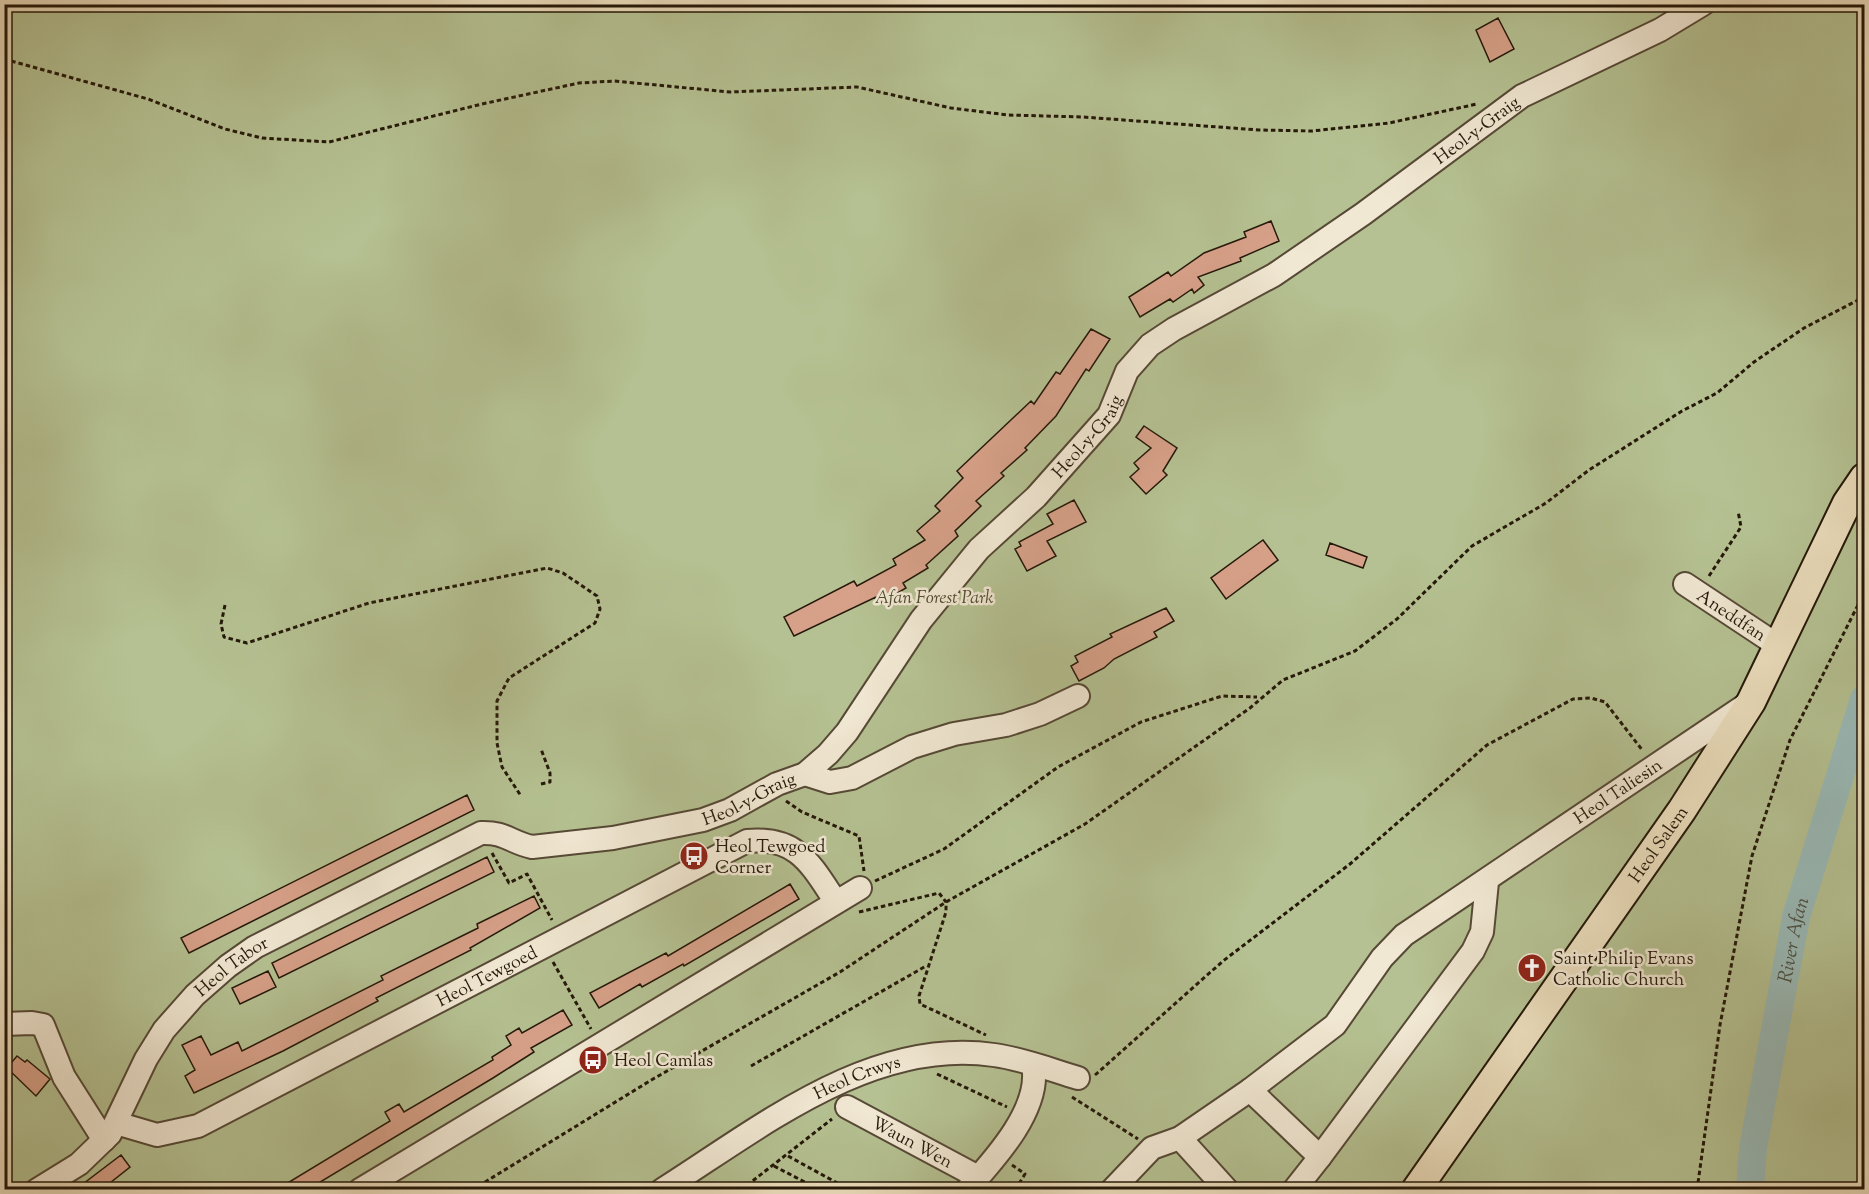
<svg xmlns="http://www.w3.org/2000/svg" width="1869" height="1194" viewBox="0 0 1869 1194" font-family="'Sorts Mill Goudy',serif">
  <style>
    .green { fill: #b5c192; stroke: #6c6c4e; stroke-width: 1.5 }
    .lines { fill: none; stroke-linecap: round; stroke-linejoin: round }
    .river { stroke: #9abab7; stroke-width: 28 }
    .building { fill: #d7a189; stroke: #241809; stroke-width: 1.5 }
    .minor-casing { stroke: #564936; stroke-width: 26 }
    .major-casing { stroke: #241809; stroke-width: 32 }
    .path { stroke: #241809; stroke-width: 3; stroke-dasharray: 4.5 3; stroke-linecap: butt }
    .minor { stroke: #f1e8d3; stroke-width: 22 }
    .major { stroke: #eadcbb; stroke-width: 28 }
    .labels { text-anchor: middle; stroke-width: 5; stroke-linejoin: round; paint-order: stroke }
    .street-label { font-size: 18px; fill: #241809; stroke: #f1e8d3 }
    .park-label { font-size: 18px; font-style: italic; fill: #504b32; stroke: #f1e8d3 }
    .poi-label { font-size: 18px; fill: #241809; stroke: #f1e8d3; text-anchor: start }
    .water-label { font-size: 20px; font-style: italic; fill: #4d5146; stroke: #f1e8d3 }
  </style>
  <rect width="100%" height="100%" fill="#eadcbb"/>
  <filter id="stains"><feTurbulence type="fractalNoise" baseFrequency=".00333" numOctaves="4"/><feColorMatrix values="0 0 0 0 .2 0 0 0 0 .09 0 0 0 0 .02 0 0 0 .5 -.17"/></filter>
  <radialGradient id="worn" r=".72"><stop offset=".6" stop-color="#630" stop-opacity="0"/><stop offset="1" stop-color="#630" stop-opacity=".3"/></radialGradient>
  <path class="green" d="M5,5H1864V1189L5,1190Z"/>
  <g class="lines">
    <path class="river" id="s1" d="M1750,1190L1753,1148L1796,917L1864,699"/>
  </g>
  <path class="building" d="M1498,18L1514,49L1490,62L1476,30Z
    M1271,221L1279,241L1240,258L1241,261L1198,277L1204,285L1194,293L1192,289L1173,302L1170,299L1140,317L1129,297L1168,272L1171,276L1204,253L1246,237L1244,232Z
    M1091,329L1110,339L1089,371L1086,369L1056,416L1025,448L1027,450L1001,473L1004,476L976,501L981,506L955,531L958,536L926,565L928,568L903,583L906,588L879,604L876,597L794,636L784,617L854,581L857,586L896,565L893,559L925,540L917,531L940,511L935,506L963,478L957,471L1031,401L1034,404L1056,372L1060,374Z
    M1144,426L1177,448L1163,471L1167,475L1146,494L1130,477L1139,469L1134,463L1151,448L1136,437Z
    M1074,500L1086,522L1047,541L1056,556L1027,571L1015,549L1021,546L1019,542L1053,524L1047,514Z
    M1263,540L1278,560L1226,599L1211,578Z
    M1330,543L1367,557L1363,568L1326,555Z
    M1166,608L1174,621L1154,632L1157,637L1114,659L1104,668L1079,681L1071,666L1078,662L1075,656L1112,637L1110,634Z
    M467,795L474,810L189,953L181,938Z
    M487,857L494,872L279,978L272,963Z
    M790,884L799,899L684,966L683,964L642,987L640,984L599,1008L590,993L666,953L668,956Z
    M534,896L540,908L470,948L471,950L376,998L378,1001L283,1051L194,1093L185,1076L195,1070L182,1045L201,1036L211,1055L238,1042L242,1051L383,980L381,976L478,928L477,924Z
    M268,971L276,987L240,1004L232,988Z
    M563,1010L572,1025L531,1048L534,1052L493,1078L307,1190H276L390,1121L385,1112L399,1104L404,1112L493,1060L492,1057L511,1045L506,1036L519,1028L522,1033Z
    M17,1056L25,1062L27,1060L50,1079L36,1096L7,1068Z
    M121,1155L130,1167L101,1190H75Z"/>
  <g class="lines">
    <g class="minor-casing">
      <g id="minor">
        <path id="s2" d="M1685,584L1777,645"/>
        <path d="M805,774L830,782L852,778L912,747L954,734L1006,725L1040,714L1078,696"/>
        <path d="M4,1024L32,1023L43,1025L64,1077L104,1140"/>
        <path d="M1250,1090L1320,1157L1294,1190"/>
        <path id="s3" d="M847,1107L978,1177"/>
        <path id="s4" d="M116,1123L157,1135L198,1126L747,841C798,836 811,865 836,902"/>
        <path d="M1180,1138L1227,1190"/>
        <path d="M1320,1157L1473,951L1482,932L1487,882"/>
        <path id="s5" d="M37,1190L79,1164L110,1134L146,1059L164,1030L195,995L228,966L255,947L481,833C505,832 510,842 532,847L613,838L703,820L730,810L777,784L805,774L828,754L847,732L921,620L979,549L1036,497L1109,415L1127,371L1150,345L1174,329L1274,275L1363,214L1522,96L1660,30L1703,4"/>
        <path d="M360,1190L860,888"/>
        <path id="s6" d="M662,1190C760,1128 871,1037 994,1055C1023,1059 1051,1070 1078,1078"/>
        <path d="M967,1190C994,1160 1042,1108 1033,1065"/>
        <path id="s7" d="M1112,1190L1152,1148L1180,1138L1250,1090L1335,1025L1382,958L1404,935L1747,704"/>
      </g>
    </g>
    <g class="major-casing">
      <g id="major">
        <path id="s8" d="M1416,1190L1682,810L1751,702L1847,503L1864,478"/>
      </g>
    </g>
    <path class="path" d="M4,59L148,99L225,129L262,138L329,142L482,104L579,83L614,81L730,92L857,87L951,108L1008,115L1083,117L1259,130L1312,131L1389,123L1477,104
      M1709,576L1741,527L1738,511
      M225,605L221,624L224,637L247,643L369,603L547,568L563,573L597,596L600,609L595,623L509,678L497,701V743L502,767L521,796
      M541,784L550,782V773L541,749
      M786,801L802,812L859,836L864,871
      M492,853L509,883L527,874L552,920
      M875,881L944,849L1058,767L1141,722L1222,696L1257,697
      M859,912L939,893L946,902V912L919,996L920,1004L986,1035
      M553,962L591,1029
      M751,1066L926,966
      M937,1074L1007,1107
      M1095,1075L1223,961L1350,864L1487,745L1573,699L1591,698L1605,702L1643,751
      M1072,1097L1138,1139
      M788,1156L850,1190
      M1012,1165L1025,1174L1015,1190
      M774,1166L820,1190
      M472,1190L653,1079L840,972L946,902L1085,824L1250,708L1283,680L1355,651L1397,619L1472,546L1546,503L1589,470L1682,411L1717,393L1754,362L1804,328L1864,297
      M741,1190L832,1119
      M1697,1190L1720,1025L1752,856L1790,740L1864,593"/>
    <use href="#minor" class="minor"/>
    <use href="#major" class="major"/>
  </g>
  <defs>
    <g id="bus-disc" transform="scale(1.5)"><circle r="9.5" fill="#8f2418" stroke="#f1e8d3"/><path d="M-5-6H5V4H4V6H2V4H-2V6H-4V4H-5ZM-3.5-4V0h7V-4ZM-3.5 1.2v1.5H-2V1.2ZM2 1.2v1.5H3.5V1.2Z" fill="#fff"/></g>
    <g id="church-disc" transform="scale(1.5)"><circle r="9.5" fill="#8f2418" stroke="#f1e8d3"/><path d="M-1.2-6h2.4v3.5h3.3v2.4h-3.3V6h-2.4V-.1h-3.3v-2.4h3.3Z" fill="#fff"/></g>
  </defs>
  <g fill-rule="evenodd">
    <use href="#bus-disc" x="694" y="856"/>
    <use href="#church-disc" x="1532" y="968"/>
    <use href="#bus-disc" x="593" y="1060"/>
  </g>
  <g class="labels">
    <g class="street-label">
      <text dy="6" stroke="none"><textPath href="#s5" startOffset="1872">Heol-y-Graig</textPath></text>
      <text dy="6" stroke="none"><textPath href="#s5" startOffset="1368">Heol-y-Graig</textPath></text>
      <text dy="6" stroke="none"><textPath href="#s2" startOffset="56">Aneddfan</textPath></text>
      <text dy="6" stroke="none"><textPath href="#s7" startOffset="651">Heol Taliesin</textPath></text>
      <text dy="6" stroke="none"><textPath href="#s5" startOffset="864">Heol-y-Graig</textPath></text>
      <text dy="6" stroke="none"><textPath href="#s8" startOffset="422">Heol Salem</textPath></text>
      <text dy="6" stroke="none"><textPath href="#s5" startOffset="303">Heol Tabor</textPath></text>
      <text dy="6" stroke="none"><textPath href="#s4" startOffset="410">Heol Tewgoed</textPath></text>
      <text dy="6" stroke="none"><textPath href="#s6" startOffset="226">Heol Crwys</textPath></text>
      <text dy="6" stroke="none"><textPath href="#s3" startOffset="74">Waun Wen</textPath></text>
    </g>
    <g class="park-label">
      <text x="934" y="603">Afan Forest Park</text>
    </g>
    <g class="poi-label">
      <text x="715" y="852">Heol Tewgoed<tspan x="715" dy="21">Corner</tspan></text>
      <text x="1553" y="964">Saint Philip Evans<tspan x="1553" dy="21">Catholic Church</tspan></text>
      <text x="614" y="1066">Heol Camlas</text>
    </g>
    <g class="water-label">
      <text dy="7" stroke="none"><textPath href="#s1" startOffset="254">River Afan</textPath></text>
    </g>
  </g>
  <rect width="1869" height="1194" fill="none" stroke="#eadcbb" stroke-width="24"/>
  <rect x="6" y="6" width="1857" height="1182" fill="none" stroke="#241809" stroke-width="3"/>
  <rect x="12" y="12" width="1845" height="1170" fill="none" stroke="#241809" stroke-width="1.5"/>
  <rect width="100%" height="100%" filter="url(#stains)"/>
  <rect width="100%" height="100%" fill="url(#worn)"/>
</svg>
